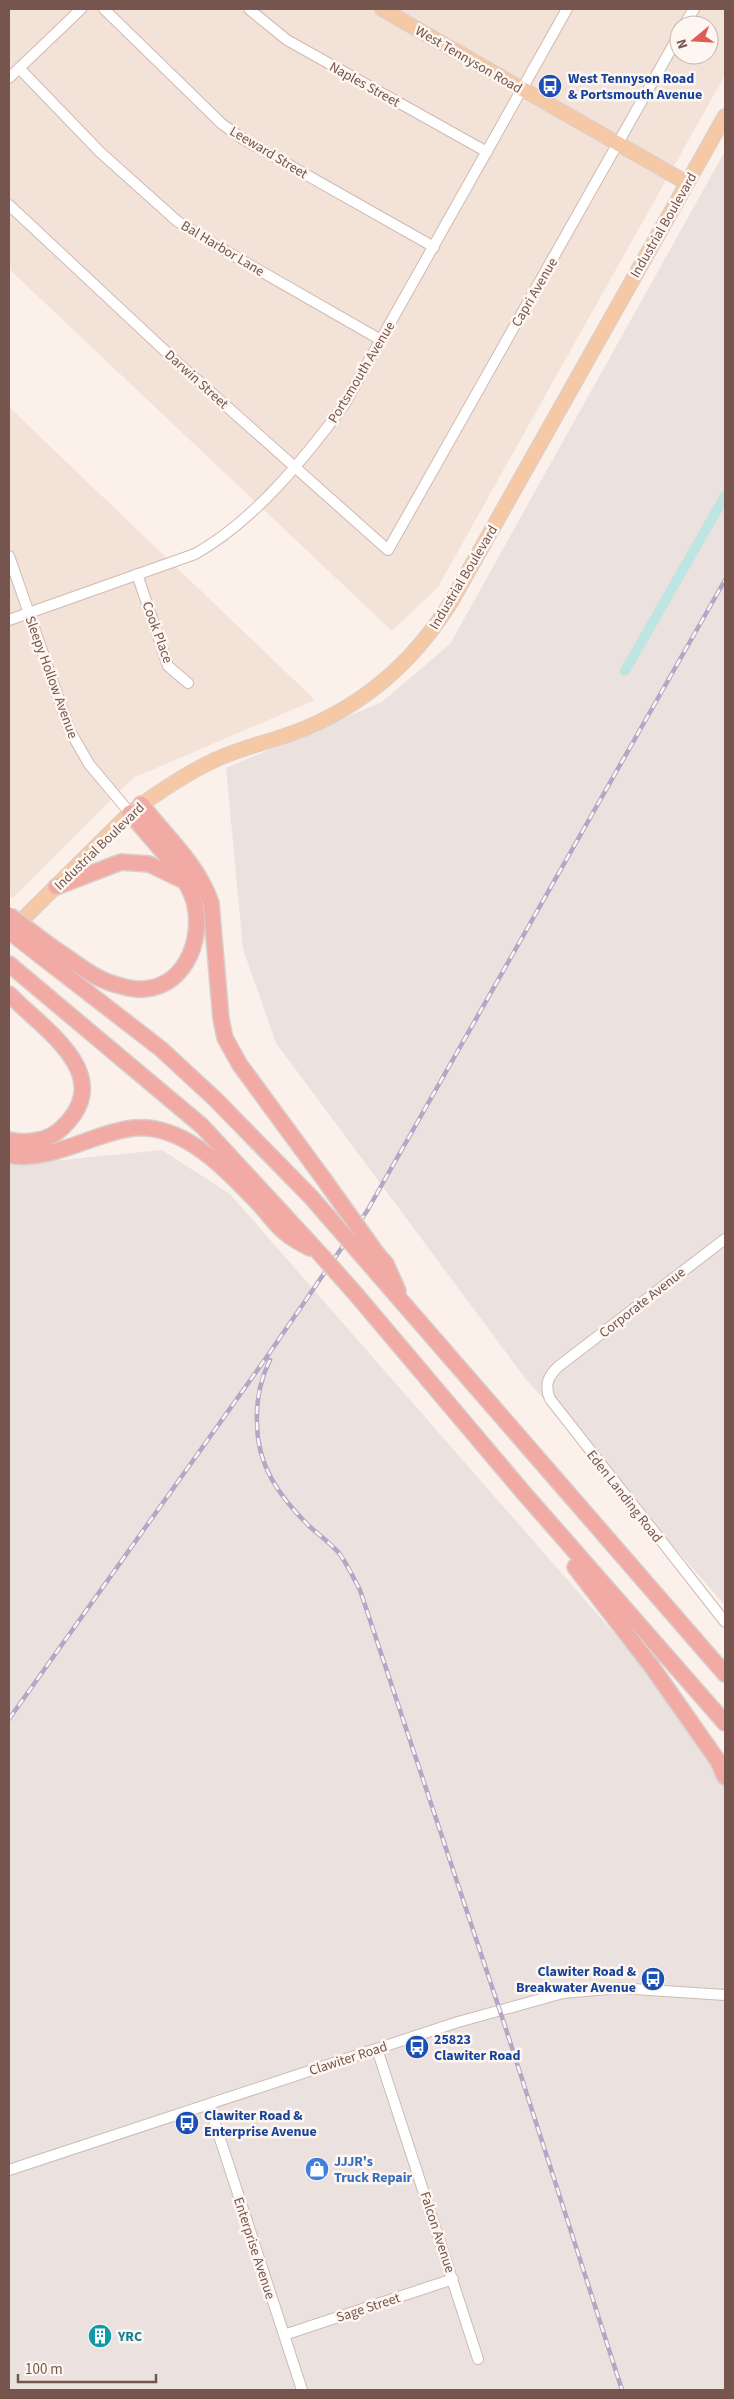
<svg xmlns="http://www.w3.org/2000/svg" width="734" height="2399" viewBox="0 0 734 2399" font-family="'Source Sans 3',sans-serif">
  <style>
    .residential { fill: #f3e2d8; fill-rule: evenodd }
    .industrial { fill: #ebe2df }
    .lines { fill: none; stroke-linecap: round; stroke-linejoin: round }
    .canal { stroke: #bfe5e3; stroke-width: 10 }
    .minor-casing { stroke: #cfbab2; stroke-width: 12 }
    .major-casing { stroke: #d8cfcd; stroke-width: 16 }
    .highway-casing { stroke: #d8cfcd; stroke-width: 18 }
    .minor { stroke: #fff; stroke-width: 10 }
    .major { stroke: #f6c9a6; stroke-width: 14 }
    .highway { stroke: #f2aaa4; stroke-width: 15 }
    .rail-casing { stroke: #b2a7c6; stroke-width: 4.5 }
    .rail { stroke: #fef6f0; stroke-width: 2.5; stroke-dasharray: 8; stroke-linecap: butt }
    .highway-bridge-casing { stroke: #d8cfcd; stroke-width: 18; stroke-linecap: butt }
    .highway-bridge { stroke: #f2aaa4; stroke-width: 15 }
    .labels { text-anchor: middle; stroke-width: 5; stroke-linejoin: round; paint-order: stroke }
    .street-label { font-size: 14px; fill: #75554e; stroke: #fef6f0 }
    .transit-label { font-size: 14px; font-weight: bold; fill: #164399; stroke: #fef6f0; text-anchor: start }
    .shop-label { font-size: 14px; font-weight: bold; fill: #366cbe; stroke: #fef6f0; text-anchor: start }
    .culture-label { font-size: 14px; font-weight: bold; fill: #0d838f; stroke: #fef6f0; text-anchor: start }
  </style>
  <rect width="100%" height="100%" fill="#fbf1ea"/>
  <path class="residential" d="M9,9H725V75L438,587L392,631L9,269ZM679,25H709V55H679Z
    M9,407L315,700L133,778L13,898L9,895Z"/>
  <path class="industrial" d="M725,151V1605L525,1378L276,1043L243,949L226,768L382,702L450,644Z
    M162,1150L230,1194L725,1760V2390H9V1157L32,1163Z"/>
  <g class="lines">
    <path class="canal" d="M625,671L725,496"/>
    <g class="minor-casing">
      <path id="minor" d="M104,9L222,124L243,139L434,247
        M249,9L287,40L487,152
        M684,25L694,9
        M19,68L100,152L177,221L222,249L381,340
        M9,78L81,9
        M9,205L178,363L388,550L679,35
        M9,556L70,731L89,764L130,813
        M137,574L168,666L188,683
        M9,620L195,554C254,521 304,459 344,405L567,9
        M725,1239L559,1366C548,1376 544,1385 550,1399L725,1622
        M377,2049L478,2359
        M209,2105L302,2390
        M9,2170L458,2022L563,1993L619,1988L725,1995
        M284,2335L453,2279"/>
    </g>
    <g class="major-casing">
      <path id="major" d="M382,9L687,183
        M12,930L130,813C157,793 186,773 217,759C241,748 268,742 293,733C361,708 413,663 451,602L725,116"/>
    </g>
    <g class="highway-casing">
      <path id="highway" d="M141,804C166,837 198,864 211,903L221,1019L225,1038L240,1065L323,1178
        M56,887L121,862L149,864L180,879
        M52,947C71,959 92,978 114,984C123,987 134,990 144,989C189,986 206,931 192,895C181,868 148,836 130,813
        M42,957L161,1049L215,1099L311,1197
        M9,964L202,1126L322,1256
        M9,994C44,1030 118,1075 62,1128C49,1141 27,1144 9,1140
        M9,1155C46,1163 91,1135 127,1129C182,1119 227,1171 261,1206C269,1215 277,1227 287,1234C294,1240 302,1244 310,1248
        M378,1255L386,1264L398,1291
        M371,1266L725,1674
        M354,1292L523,1492L725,1723
        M575,1567L652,1667L718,1761L725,1777"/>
    </g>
    <use href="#minor" class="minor"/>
    <use href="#major" class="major"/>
    <use href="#highway" class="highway"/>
    <g class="rail-casing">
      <path id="rail" d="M270,1360C260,1380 256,1401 257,1423C257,1465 279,1496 308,1525C318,1534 330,1543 339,1553C347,1564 353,1577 360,1590L504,2023L622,2390
        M9,1719L266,1358L367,1211L725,580"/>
    </g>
    <use href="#rail" class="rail"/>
    <g class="highway-bridge-casing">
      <path id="highway-bridge" d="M9,915L52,947
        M9,931L42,957
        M323,1178L378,1255
        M311,1197L371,1266
        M322,1256L354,1292"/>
    </g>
    <use href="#highway-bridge" class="highway-bridge"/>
  </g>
  <defs>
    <g id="bus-disc" transform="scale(1.25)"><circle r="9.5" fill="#1a4fb4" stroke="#fef6f0"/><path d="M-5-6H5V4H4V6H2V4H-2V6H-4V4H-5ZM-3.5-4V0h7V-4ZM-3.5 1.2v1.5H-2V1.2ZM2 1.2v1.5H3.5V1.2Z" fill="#fff"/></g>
    <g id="shop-disc" transform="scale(1.25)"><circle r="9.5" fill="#3f7fe0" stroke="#fef6f0"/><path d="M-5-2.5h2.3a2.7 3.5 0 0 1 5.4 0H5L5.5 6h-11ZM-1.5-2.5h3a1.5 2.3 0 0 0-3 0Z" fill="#fff"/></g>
    <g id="building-disc" transform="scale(1.25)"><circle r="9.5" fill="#0f9aa8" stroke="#fef6f0"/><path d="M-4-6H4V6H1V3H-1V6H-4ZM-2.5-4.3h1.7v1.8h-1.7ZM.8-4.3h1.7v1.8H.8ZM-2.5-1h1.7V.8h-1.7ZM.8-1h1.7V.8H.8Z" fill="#fff"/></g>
  </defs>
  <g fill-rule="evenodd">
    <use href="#bus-disc" x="550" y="86"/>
    <use href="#bus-disc" x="653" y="1979"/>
    <use href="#bus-disc" x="417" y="2047"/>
    <use href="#bus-disc" x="187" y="2123"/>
    <use href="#shop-disc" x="317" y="2169"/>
    <use href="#building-disc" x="100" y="2336"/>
  </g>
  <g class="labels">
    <g class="street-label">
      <text transform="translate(469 59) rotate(30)" y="5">West Tennyson Road</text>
      <text transform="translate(365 84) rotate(29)" y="5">Naples Street</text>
      <text transform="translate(269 152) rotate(31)" y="5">Leeward Street</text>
      <text transform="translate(663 225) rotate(-60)" y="5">Industrial Boulevard</text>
      <text transform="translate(223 248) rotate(31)" y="5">Bal Harbor Lane</text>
      <text transform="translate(534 292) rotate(-60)" y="5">Capri Avenue</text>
      <text transform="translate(361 372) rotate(-59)" y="5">Portsmouth Avenue</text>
      <text transform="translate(197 379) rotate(42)" y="5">Darwin Street</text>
      <text transform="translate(463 577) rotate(-59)" y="5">Industrial Boulevard</text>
      <text transform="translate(158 632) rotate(70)" y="5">Cook Place</text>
      <text transform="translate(52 677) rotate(70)" y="5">Sleepy Hollow Avenue</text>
      <text transform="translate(99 846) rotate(-44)" y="5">Industrial Boulevard</text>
      <text transform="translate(642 1302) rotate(-38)" y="5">Corporate Avenue</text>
      <text transform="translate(625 1496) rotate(52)" y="5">Eden Landing Road</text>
      <text transform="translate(348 2058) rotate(-18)" y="5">Clawiter Road</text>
      <text transform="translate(438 2232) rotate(72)" y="5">Falcon Avenue</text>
      <text transform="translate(255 2248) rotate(72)" y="5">Enterprise Avenue</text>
      <text transform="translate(368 2307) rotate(-18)" y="5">Sage Street</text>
    </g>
    <g class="transit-label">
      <text x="568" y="83">West Tennyson Road<tspan x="568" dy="16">&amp; Portsmouth Avenue</tspan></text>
      <text x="636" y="1976" text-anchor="end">Clawiter Road &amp;<tspan x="636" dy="16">Breakwater Avenue</tspan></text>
      <text x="434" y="2044">25823<tspan x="434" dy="16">Clawiter Road</tspan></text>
      <text x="204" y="2120">Clawiter Road &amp;<tspan x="204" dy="16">Enterprise Avenue</tspan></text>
    </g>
    <g class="shop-label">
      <text x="334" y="2166">JJJR's<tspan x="334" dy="16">Truck Repair</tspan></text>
    </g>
    <g class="culture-label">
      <text x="118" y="2341">YRC</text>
    </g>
  </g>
  <rect width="734" height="2399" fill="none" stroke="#75554e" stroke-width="20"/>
  <g transform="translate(694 40) rotate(252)"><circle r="24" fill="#fef6f0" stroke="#c7b6af"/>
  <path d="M0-4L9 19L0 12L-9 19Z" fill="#de5b56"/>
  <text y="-8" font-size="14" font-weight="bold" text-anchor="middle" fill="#75554e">N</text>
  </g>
  <path d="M18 2374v8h138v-8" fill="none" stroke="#75554e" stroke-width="2.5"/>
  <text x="25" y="2374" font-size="15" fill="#75554e" stroke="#fef6f0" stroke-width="4" paint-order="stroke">100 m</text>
</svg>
